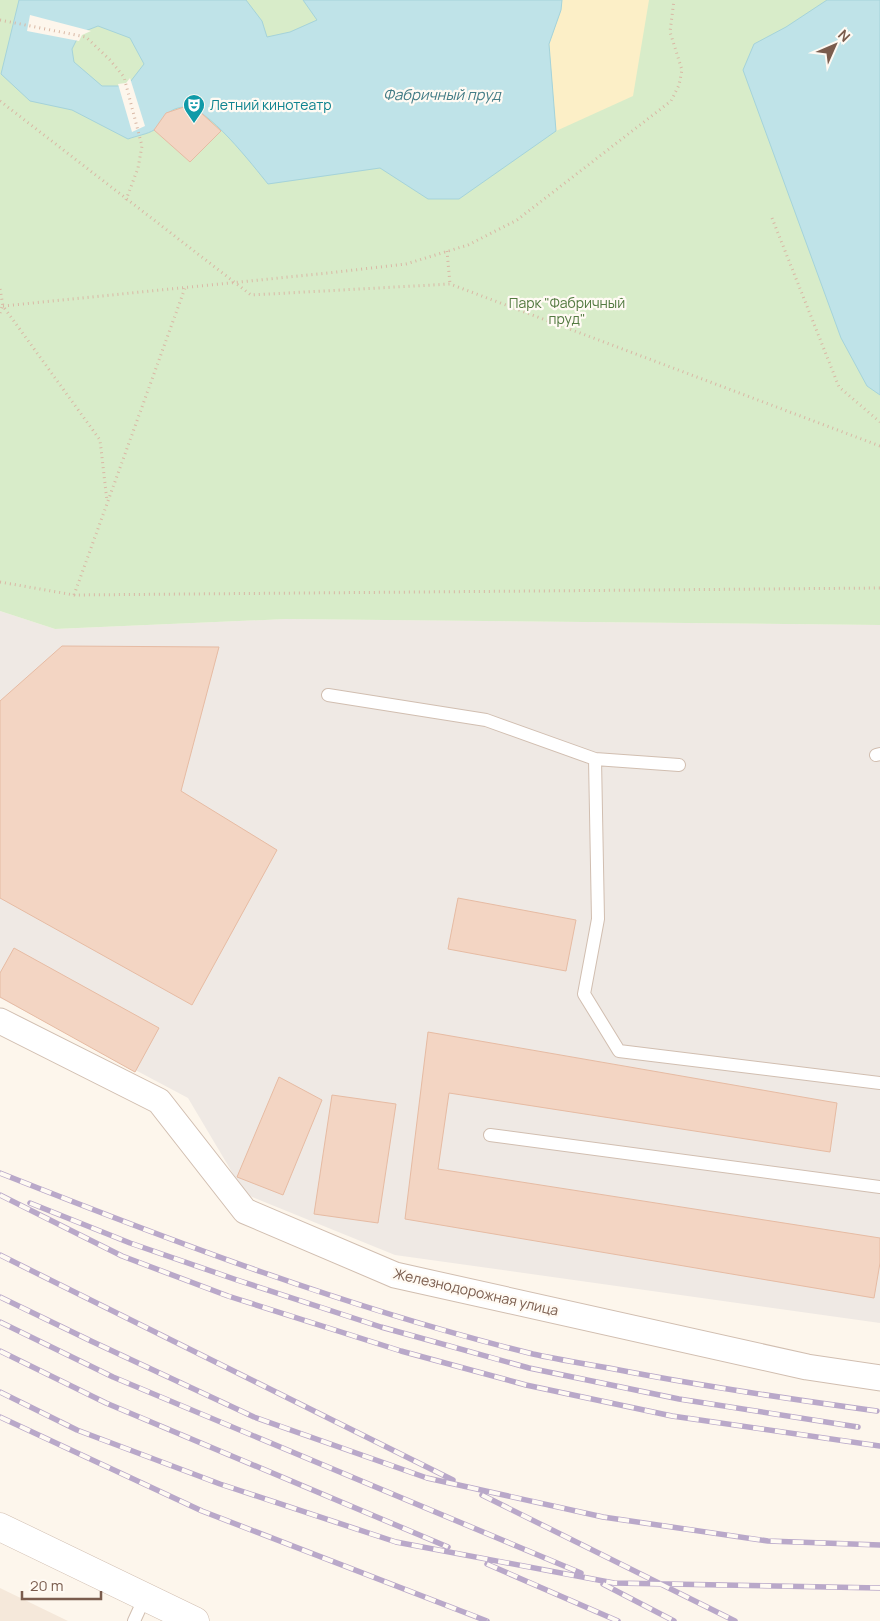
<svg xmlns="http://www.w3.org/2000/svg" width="880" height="1621" viewBox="0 0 880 1621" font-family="Manrope,sans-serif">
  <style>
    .residential { fill: #f5e8da }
    .industrial { fill: #efe9e4 }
    .green { fill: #d8ecc9 }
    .sand { fill: #fcefc7 }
    .water { fill: #bfe3e8; stroke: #a5d3da; fill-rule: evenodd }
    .pier { fill: #fdf6ec }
    .building { fill: #f3d5c3; stroke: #e6bba3 }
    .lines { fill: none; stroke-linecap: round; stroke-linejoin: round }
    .service-casing { stroke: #d1beb0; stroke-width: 14 }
    .minor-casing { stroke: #d1beb0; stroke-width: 27 }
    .tertiary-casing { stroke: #d1beb0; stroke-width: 29 }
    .path { stroke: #d9b8a5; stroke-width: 3; stroke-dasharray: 1 4; stroke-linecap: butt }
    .service { stroke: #fff; stroke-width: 12 }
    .minor { stroke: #fff; stroke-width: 25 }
    .tertiary { stroke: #fff; stroke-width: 28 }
    .rail-casing { stroke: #b9a8c9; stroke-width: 5.5 }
    .rail { stroke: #fffaf3; stroke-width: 4; stroke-dasharray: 11; stroke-linecap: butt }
    .labels { text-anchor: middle; stroke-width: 4.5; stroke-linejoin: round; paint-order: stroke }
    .culture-label { font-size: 14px; fill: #0d838f; stroke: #fffaf3; text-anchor: start }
    .park-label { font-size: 14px; fill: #537a41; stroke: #fffaf3 }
    .street-label { font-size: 14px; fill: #7a5c4d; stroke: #fffaf3 }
    .water-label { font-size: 15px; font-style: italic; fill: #437c86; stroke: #fffaf3 }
  </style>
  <rect width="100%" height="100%" fill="#fdf6ec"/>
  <path class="residential" d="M0,1588L68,1621H0Z"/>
  <path class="industrial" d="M0,611L55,629L286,619L880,625V1323L395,1255L245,1194L188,1098L0,998Z"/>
  <path class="green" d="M0,0H880V625L286,619L55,629L0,611Z"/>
  <path class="sand" d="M562,0H649L633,96L556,131L549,44L561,10Z"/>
  <path class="water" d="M19,0H246L262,21L267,37L290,32L317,20L303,0H562L561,10L549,44L556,131L459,199H428L380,168L268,184C254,167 206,104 184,107C164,109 165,121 154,130C148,134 136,136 128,139L72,110L30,101L1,74ZM98,26L130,38L144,64L127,86H102L74,62L72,49L80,33Z
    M827,0H880V395L867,386L841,338L743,70L754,44L786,27Z"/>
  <path class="pier" d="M30,15L91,31L82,35L79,41L27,31Z
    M130,78L145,126L132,132L118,84L126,83Z"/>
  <path class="building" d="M184,107L199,111L221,131L190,162L154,130L166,113Z
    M62,646L219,647L181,791L277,850L192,1005L0,898V701Z
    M458,898L576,920L566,971L448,949Z
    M14,948L159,1028L135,1072L0,997V973Z
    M428,1032L837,1103L830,1152L449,1093L438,1169L880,1238V1263L874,1298L405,1219Z
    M279,1077L322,1100L283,1195L237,1177Z
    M332,1095L396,1104L378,1223L314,1214Z"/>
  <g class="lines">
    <g class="service-casing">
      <path id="service" d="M328,695L486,720L595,759
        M876,755L880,754
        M679,765L595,759L598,919L584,994L619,1051L880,1083
        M490,1135L880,1187
        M134,1621L145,1597"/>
    </g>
    <g class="minor-casing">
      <path id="minor" d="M0,1021L159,1101L245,1211L395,1275L807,1367L880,1378"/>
    </g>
    <g class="tertiary-casing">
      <path id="tertiary" d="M0,1527L195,1621"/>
    </g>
    <path class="path" d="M0,20L86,37L110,60L124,77L142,146L138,168L126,200
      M0,101L251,295L450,284L880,446
      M772,218L839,387L880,422
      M447,251L450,284
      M0,289L3,306L100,440L107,501
      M3,306L328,273L406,264L468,245L517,220L671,101L679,85L682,70L670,32L674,0
      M0,313L2,307
      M0,582L74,595L880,588
      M74,595L185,288"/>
    <use href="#service" class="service"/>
    <use href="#minor" class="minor"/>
    <use href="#tertiary" class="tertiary"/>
    <g class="rail-casing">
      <path id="rail" d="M0,1173C174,1242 350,1309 533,1354C560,1360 587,1364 614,1369C701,1386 789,1399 877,1411
        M0,1195L122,1256L228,1296L401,1351L526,1385L672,1416L880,1446
        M30,1203L130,1243L237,1280L381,1327L529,1368L679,1399L858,1427
        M0,1255L453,1480
        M0,1297L91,1341L254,1417L427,1478L603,1517L768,1541L880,1545
        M0,1322L113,1377L581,1573
        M0,1351L106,1403L448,1547
        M0,1392L77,1430L220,1484L396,1542L614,1583L880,1588
        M0,1417L202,1511L487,1621
        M482,1495L735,1621
        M487,1564L618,1621
        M603,1584L674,1621"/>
    </g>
    <use href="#rail" class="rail"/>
  </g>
  <defs>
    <g id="theatre-pin" transform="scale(1.125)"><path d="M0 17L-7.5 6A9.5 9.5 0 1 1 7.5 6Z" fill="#0f9aa8" stroke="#fffaf3"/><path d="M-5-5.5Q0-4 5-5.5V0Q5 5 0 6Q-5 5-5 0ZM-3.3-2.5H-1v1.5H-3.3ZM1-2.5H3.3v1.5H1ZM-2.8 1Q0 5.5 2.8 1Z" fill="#fff"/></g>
  </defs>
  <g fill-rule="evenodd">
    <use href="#theatre-pin" x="194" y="105"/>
  </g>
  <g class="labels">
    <g class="culture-label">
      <text x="210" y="110">Летний кинотеатр</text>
    </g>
    <g class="park-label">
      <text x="567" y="308">Парк "Фабричный<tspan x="567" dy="16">пруд"</tspan></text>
    </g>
    <g class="street-label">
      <text transform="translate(476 1292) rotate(13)" y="5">Железнодорожная улица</text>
    </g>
    <g class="water-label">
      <text x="442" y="100">Фабричный пруд</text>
    </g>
  </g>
  <g transform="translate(835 45) rotate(45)" stroke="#fffaf3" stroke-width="4" paint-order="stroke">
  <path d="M0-4L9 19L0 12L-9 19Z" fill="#7a5c4d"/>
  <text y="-8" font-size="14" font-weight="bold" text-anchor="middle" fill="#7a5c4d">N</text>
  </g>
  <path d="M22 1591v8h79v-8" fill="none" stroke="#7a5c4d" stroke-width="2.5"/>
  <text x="30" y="1591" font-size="15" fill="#7a5c4d" stroke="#fffaf3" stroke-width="4" paint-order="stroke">20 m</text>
</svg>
